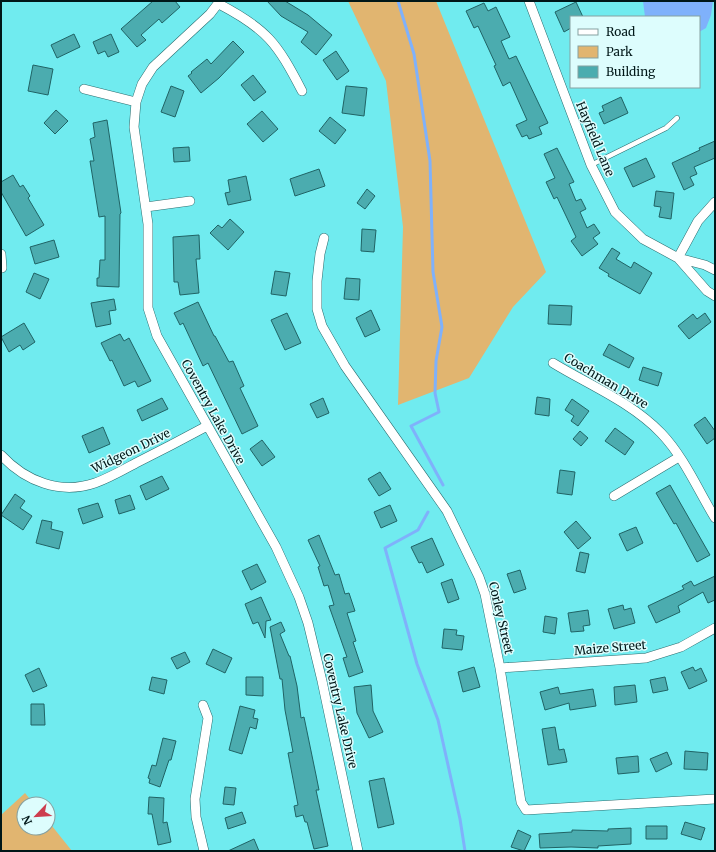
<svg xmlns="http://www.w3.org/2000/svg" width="716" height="852" viewBox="0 0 716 852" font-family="Merriweather,serif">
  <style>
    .green { fill: #e1b570 }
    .water { fill: #7fb1fb }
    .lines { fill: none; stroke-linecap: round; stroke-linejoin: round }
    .stream { stroke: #7fb1fb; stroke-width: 3 }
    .building { fill: #4bacaf; stroke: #206365 }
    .lane-casing { stroke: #2b6d6f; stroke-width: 5.5 }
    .street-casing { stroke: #2b6d6f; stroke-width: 10 }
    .lane { stroke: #fff; stroke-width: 4.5 }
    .street { stroke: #fff; stroke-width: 9 }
    .labels { text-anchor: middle; stroke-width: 3; stroke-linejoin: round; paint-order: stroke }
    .street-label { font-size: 12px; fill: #001718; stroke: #ddfdfd }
  </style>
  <rect width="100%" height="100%" fill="#70ebef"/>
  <path class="green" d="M348,1H436L546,272L513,307L469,378L398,405L403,227L386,81Z
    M25,793L34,804H24V828H48V821L72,851H1V815Z"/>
  <path class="water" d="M643,1H713L711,15L706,28L699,32V17H645Z"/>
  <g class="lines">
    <path class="stream" d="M398,1L414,54L430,161L433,272L442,327L436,361L435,393L439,412L411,426L443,485
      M428,512L418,530L385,548L417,664L438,720L460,819L465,851"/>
  </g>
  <path class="building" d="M153,1H175L180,7L162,23L159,19L141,35L146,40L137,47L121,29Z
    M267,1H285L308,15L332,35L316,55L301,42L308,32L281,16Z
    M576,2L583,17H571V28L564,32L555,12Z
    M484,3L488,11L496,7L510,37L501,41L509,59L516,56L548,123L539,127L542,134L529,139L527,135L522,137L516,125L527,120L510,82L503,86L494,66L496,65L478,26L474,28L466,11Z
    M74,34L80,47L57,58L51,45Z
    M111,34L119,52L108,57L105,51L98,54L93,42Z
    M233,41L244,52L219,78L201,93L188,76L192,73L191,72L207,59L211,64Z
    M336,51L349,71L337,80L323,60Z
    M33,65L53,69L48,95L28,91Z
    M253,75L266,92L254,101L241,85Z
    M171,86L184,91L175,117L161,112Z
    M346,86L367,88L364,116L342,113Z
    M621,97L628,113L604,124L599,113L604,111L602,106Z
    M56,110L68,121L55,134L44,123Z
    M262,111L278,129L263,142L247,124Z
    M330,117L346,130L335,144L319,131Z
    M107,120L121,213L120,214L119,287L97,286V278H99L100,260H105V216L99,217L90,161H94L90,139L95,137L93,123Z
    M715,141V158L694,167L697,174L690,177L694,185L684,190L672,163L700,150L699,148Z
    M189,147L190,161L174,162L173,148Z
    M557,148L574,182L569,184L576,201L581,199L586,209L580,212L587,228L594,224L600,233L593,238L598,244L582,256L571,241L576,237L557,197L554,199L546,182L555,178L544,154Z
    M646,158L655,177L633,187L624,168Z
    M319,169L325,186L295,196L290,179Z
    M13,175L20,187L23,185L30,196L28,198L44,225L26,236L1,192V182Z
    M246,176L251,200L228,205L225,193L230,192L228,180Z
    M367,189L375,196L365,209L357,203Z
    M656,191L674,193L671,219L659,217L661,207L654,206Z
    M230,219L244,232L228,250L210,233L218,225L222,228Z
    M362,229L376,230L374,252L361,251Z
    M199,235L200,259H196L199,293L180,295L178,282H174L173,237Z
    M54,240L59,257L35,264L30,247Z
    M612,248L620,253L616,259L631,268L634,262L652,273L640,294L608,276L609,274L599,268Z
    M275,271L290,273L286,296L271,294Z
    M34,273L49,279L40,299L26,292Z
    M346,278L360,279L359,300L344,299Z
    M114,299L116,310L109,311L111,324L96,327L91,303Z
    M198,302L214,336H215L229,362L233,361L244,386L240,388L258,426L242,434L208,363L203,366L183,323L180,325L174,313Z
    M549,305L572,306L571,325L548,324Z
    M371,310L380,330L365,337L356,318Z
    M287,313L301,343L285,350L271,320Z
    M705,313L711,322L689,339L678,326L693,314L697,319Z
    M24,323L35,342L23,350L20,345L9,352L1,337Z
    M120,334L124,341L129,338L151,381L138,387L135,381L124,386L112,360L110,361L101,343Z
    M609,344L634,358L629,368L603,355Z
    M643,367L662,373L658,386L639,380Z
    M537,397L550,399L549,416L535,414Z
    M162,398L168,409L142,421L137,410Z
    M323,398L329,413L317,418L310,404Z
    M572,399L589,411L578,426L571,421L574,416L565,410Z
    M705,417L715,431V438L707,444L694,425Z
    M103,427L110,444L89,453L82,436Z
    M615,428L634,442L625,455L605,441Z
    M580,431L588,438L581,446L573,439Z
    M262,440L275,457L262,466L250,449Z
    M560,470L575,472L572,495L557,493Z
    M380,472L391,489L379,496L368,479Z
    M162,476L169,489L146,500L140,486Z
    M670,485L710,555L697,562L676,523L674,524L656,493Z
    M15,494L25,501L20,508L32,516L23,530L1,515Z
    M130,495L135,509L119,514L115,500Z
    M98,503L103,517L83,524L78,509Z
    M390,505L397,521L381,528L374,512Z
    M42,520L52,522L51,529L63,532L59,549L36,543Z
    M576,521L591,538L578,549L564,532Z
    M636,527L643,543L627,551L619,534Z
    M319,535L335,575L339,574L345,594L349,593L355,611L347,613L356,641L353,642L363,672L349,677L343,658L347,657L329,606L334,605L328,585L324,586L318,567L320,566L308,540Z
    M432,538L444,565L427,573L422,562L419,563L411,547Z
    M580,552L589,554L585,573L576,571Z
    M257,564L266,582L251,590L242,571Z
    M520,570L526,589L514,593L507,574Z
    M715,576V600L708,603L703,592L678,606L680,612L656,623L648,606L684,589L682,586L691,581L694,586Z
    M452,579L459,599L448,603L441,583Z
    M261,597L271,620L266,621L265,638L258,622L253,624L245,604Z
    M623,605L624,610L631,608L635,623L614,629L608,609Z
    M588,610L590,625L583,626L584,631L571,632L568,613Z
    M545,616L557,618L555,634L543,632Z
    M281,622L285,631L280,634L289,656H290L297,686L301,718L304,717L316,775L319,790H316L328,846L314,849L307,822H305L303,815L296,817L294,806L298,805L288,753L293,752L285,710L282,679H280L270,627Z
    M444,629L457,630L456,635L464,636L462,650L442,648Z
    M213,649L232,658L225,673L206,664Z
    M185,652L190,662L177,669L171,658Z
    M474,667L480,687L463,692L458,672Z
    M693,667L695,671L701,668L707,681L689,689L681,672Z
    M39,668L47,686L33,692L25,675Z
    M152,677L167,680L164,694L149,690Z
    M246,677H263V696L246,695Z
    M665,677L668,690L653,693L650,680Z
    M371,685L373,711L383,732L369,738L357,713L354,687Z
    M635,685L637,702L615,705L614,687Z
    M558,687L560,694L593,689L596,706L570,710L569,703L545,710L540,692Z
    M31,704H44L45,725H31Z
    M240,706L255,710L253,718L258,719L256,729L250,727L242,754L229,750Z
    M555,727L559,750L564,749L567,762L548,765L542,729Z
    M163,738L176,741L171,760H169L160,787L149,783L150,779L148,778L152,765L156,766Z
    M685,751L708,753L707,770L684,769Z
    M667,752L672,764L656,772L650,759Z
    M638,756L639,772L618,774L616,758Z
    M384,778L394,824L378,828L369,781Z
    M225,787L236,788L234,805L223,804Z
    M149,797L164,798L163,823L167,822L171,842L158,845L152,814H148Z
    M242,812L246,823L228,829L225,818Z
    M685,822L705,828L701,840L681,834Z
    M646,826H667V839H646Z
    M631,828V844L598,846V848L571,847L540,848L539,834L572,832V830L608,831V829Z
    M518,830L531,836L524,851L511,847Z
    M254,839L259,851H228Z"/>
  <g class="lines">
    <g class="lane-casing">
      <path id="lane" d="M591,165L666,128L677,118"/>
    </g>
    <g class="street-casing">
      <path id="street" d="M220,1L210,14L153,67L142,84L136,102L134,127L148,224V308L157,336L276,547L299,597L308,623L322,681L358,851
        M529,1L591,165L615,212L643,239L678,258L705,265L715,270
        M219,4C267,29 277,43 302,91
        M84,89L136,102
        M146,207L190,201
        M324,238L320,254L317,281V309L322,326L345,366L447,511L479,577L485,594L500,668L521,802L526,810L715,799
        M1,254L2,268
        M678,258L698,221L715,202
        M678,258L707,291L715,296
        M553,363C589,385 631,402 661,433C684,457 698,490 715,518
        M1,455C25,481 60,495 95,483C109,478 123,470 136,463C160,451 183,439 207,426
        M614,496L679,457
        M500,668L646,658L681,647L715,628
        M203,705L208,718L195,799L196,817L204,851"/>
    </g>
    <use href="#lane" class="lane"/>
    <use href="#street" class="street"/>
  </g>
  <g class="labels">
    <g class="street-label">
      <text transform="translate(595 139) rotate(67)" y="4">Hayfield Lane</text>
      <text transform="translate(606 381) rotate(31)" y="4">Coachman Drive</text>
      <text transform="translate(213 412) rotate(61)" y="4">Coventry Lake Drive</text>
      <text transform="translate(131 451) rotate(-26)" y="4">Widgeon Drive</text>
      <text transform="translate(501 618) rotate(77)" y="4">Corley Street</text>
      <text transform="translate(610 648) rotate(-5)" y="4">Maize Street</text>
      <text transform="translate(340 711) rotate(77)" y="4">Coventry Lake Drive</text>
    </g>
  </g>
  <rect width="716" height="852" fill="none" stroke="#001718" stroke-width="4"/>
  <rect x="570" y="16" width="130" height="72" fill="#ddfdfd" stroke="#85a1a1"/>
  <rect x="578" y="29" width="20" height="6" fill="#ffffff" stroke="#85a1a1"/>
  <text x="606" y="36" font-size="12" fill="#001718">Road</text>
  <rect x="578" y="46" width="20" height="12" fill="#e1b570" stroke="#85a1a1"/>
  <text x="606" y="56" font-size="12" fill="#001718">Park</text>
  <rect x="578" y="66" width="20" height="12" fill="#4bacaf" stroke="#85a1a1"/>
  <text x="606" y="76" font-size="12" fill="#001718">Building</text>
  <g transform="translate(36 816) rotate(245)"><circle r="19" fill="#ddfdfd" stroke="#85a1a1"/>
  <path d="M0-3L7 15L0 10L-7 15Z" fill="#cd3d4e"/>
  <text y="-6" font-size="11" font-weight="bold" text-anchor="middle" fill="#001718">N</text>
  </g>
</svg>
